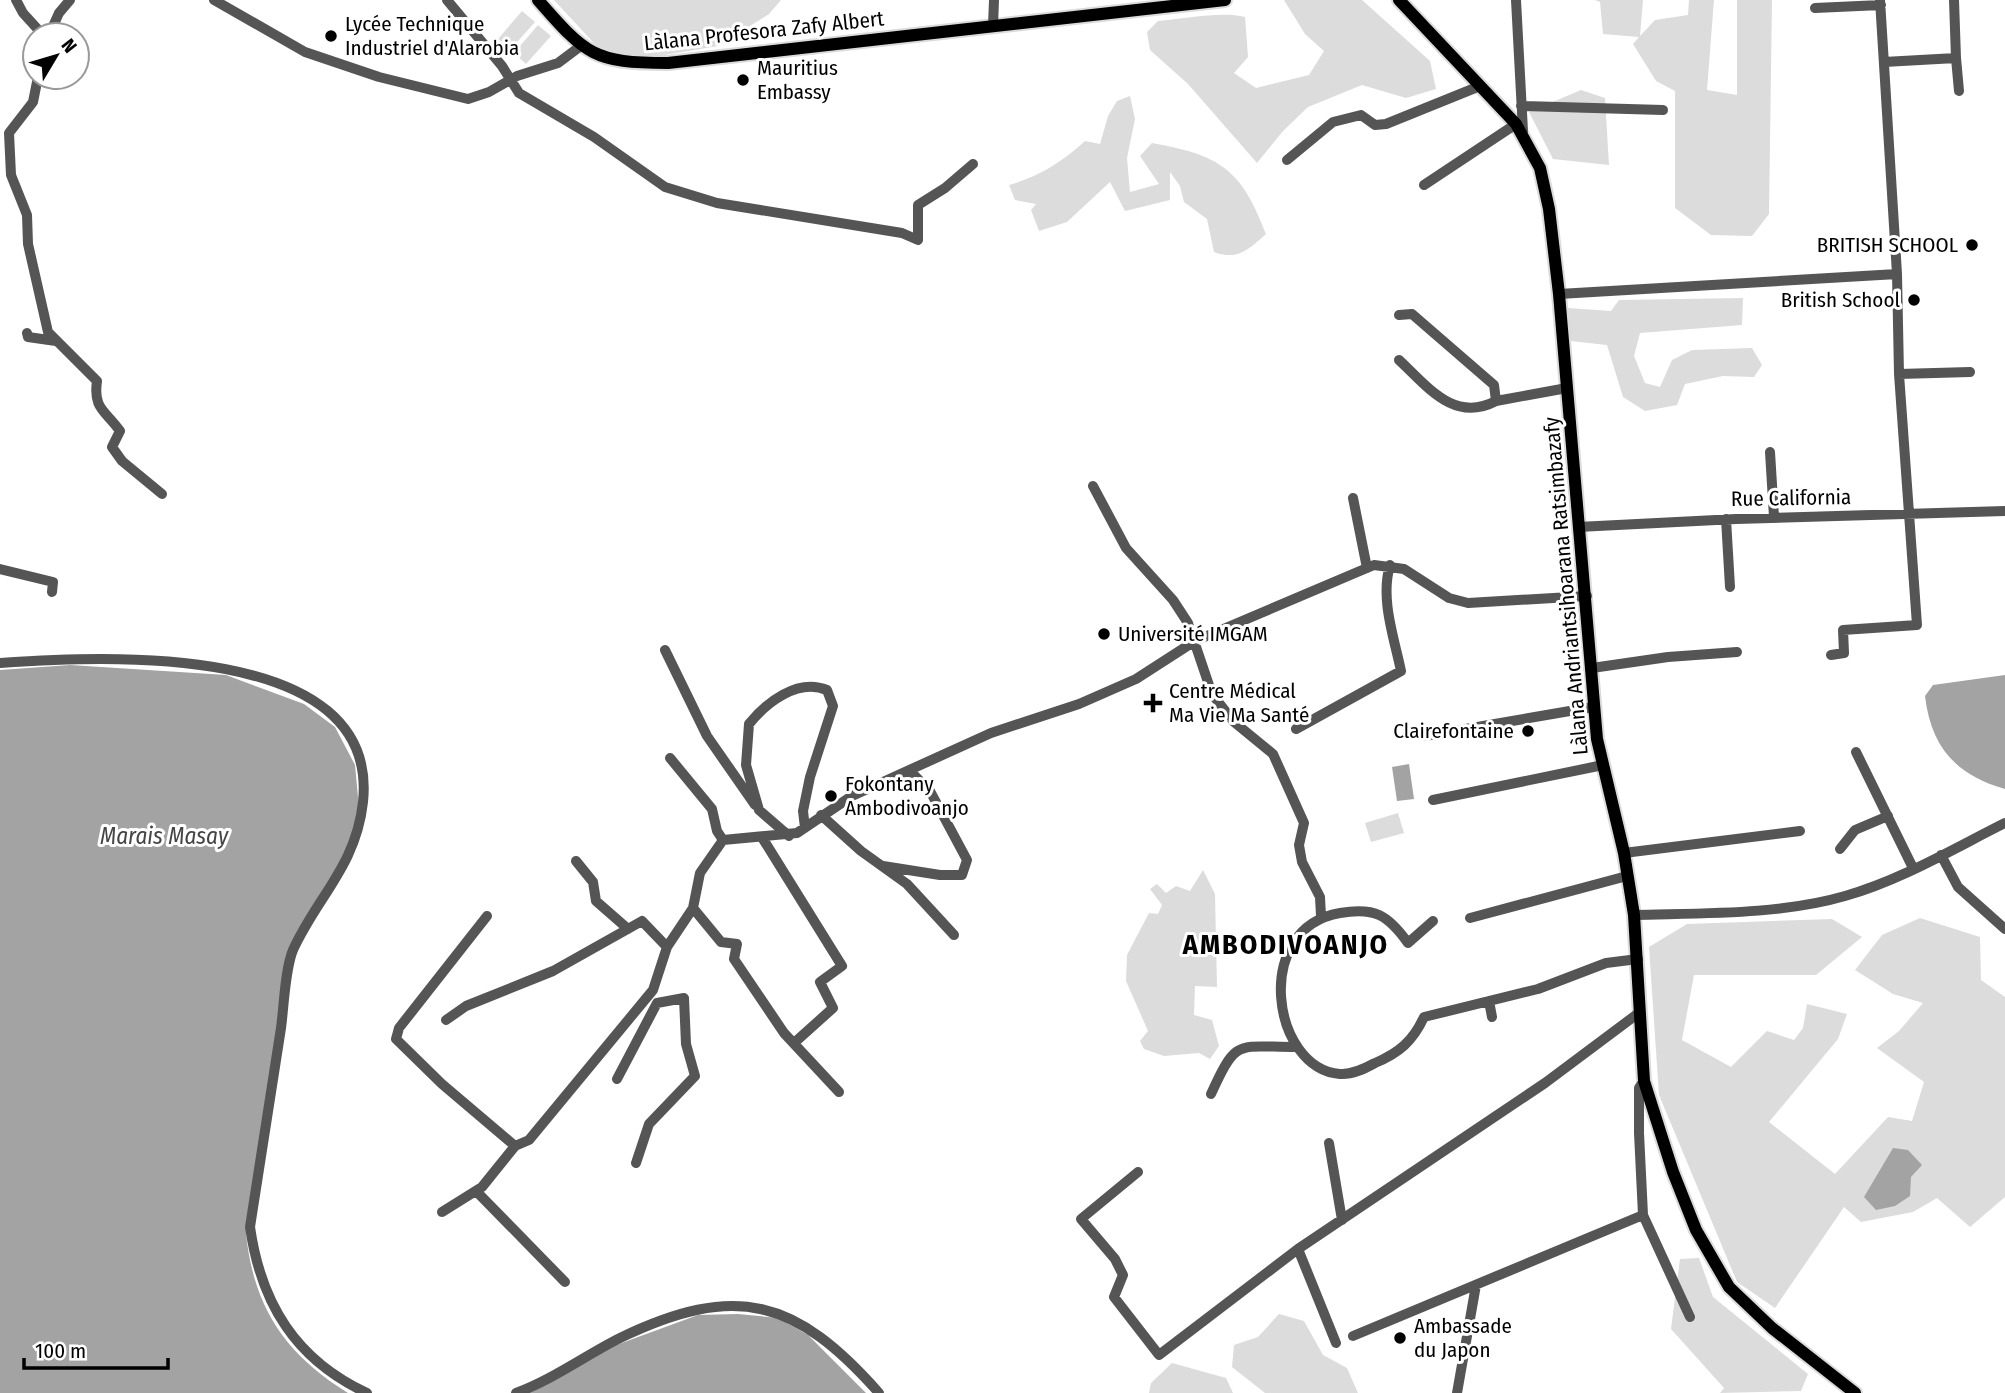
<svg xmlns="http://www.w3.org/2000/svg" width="2005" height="1393" viewBox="0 0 2005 1393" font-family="'Fira Sans Condensed',sans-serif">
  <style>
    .green { fill: #dcdcdc }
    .water { fill: #a3a3a3 }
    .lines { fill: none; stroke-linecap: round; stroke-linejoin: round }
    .major-casing { stroke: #dbdbdb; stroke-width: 16 }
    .minor { stroke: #555; stroke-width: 10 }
    .major { stroke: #000; stroke-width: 12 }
    .poi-dot { fill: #000; stroke: #fff; stroke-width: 2.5 }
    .labels { text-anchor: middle; stroke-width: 6; stroke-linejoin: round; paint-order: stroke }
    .poi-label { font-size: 21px; fill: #000; stroke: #fff; text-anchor: start }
    .street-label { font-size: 21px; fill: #000; stroke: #fff }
    .water-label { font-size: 23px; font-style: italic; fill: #444; stroke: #fff }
    .district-label { font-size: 28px; font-weight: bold; letter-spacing: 2px; fill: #000; stroke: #fff }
  </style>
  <rect width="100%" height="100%" fill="#fff"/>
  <path class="green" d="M554,0H781L769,14L718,46L641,59L603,53Z
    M1284,0H1362L1430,61L1436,89L1406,98L1362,85L1308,107L1283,131L1257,163L1188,84L1150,50L1147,32L1158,21C1185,19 1221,11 1245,17L1248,57L1234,73L1256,88L1309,75L1324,51L1305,34Z
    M1595,0H1643L1640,36L1655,20L1688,15L1689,0H1714L1707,90L1737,95V0H1772L1769,214L1752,236L1711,235L1675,208V91L1656,81L1633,44L1639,37L1603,34L1600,2Z
    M522,11L535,22L510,50L498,39Z
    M538,25L551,36L526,64L514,53Z
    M1581,90L1605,98L1609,165L1553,159L1529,112Z
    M1130,96L1135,119L1127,158L1130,192L1159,184L1140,156L1152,143C1219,155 1241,168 1266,234C1249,249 1238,261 1214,252L1207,219L1184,202L1180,186L1170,172V200L1125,211L1110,182L1067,222L1039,231L1031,210L1036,204L1015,200L1009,185C1040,176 1062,162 1085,141L1100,144L1108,116L1117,101Z
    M1743,298L1742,325L1640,333L1634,356L1645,383L1660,387L1672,360L1692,350L1752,348L1762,365L1754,377L1723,376L1685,384L1677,405L1645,411L1623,397L1607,345L1570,341L1568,308L1611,311L1619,300Z
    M1398,813L1404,833L1371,842L1365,823Z
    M1203,870L1215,894L1217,987L1195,986L1194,1015L1212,1020L1219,1046L1210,1059L1199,1053L1164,1056L1144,1049L1140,1041L1148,1031L1126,981L1127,955L1149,913L1158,914L1162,905L1150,889L1157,884L1166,893L1176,886L1190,891Z
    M1920,918L1980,937L1981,980L2005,997V1197L1970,1227L1937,1198L1913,1212L1861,1222L1844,1207L1775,1308L1737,1282L1659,1095L1649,947L1687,924L1832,919L1862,937L1816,975H1694L1682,1040L1731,1067L1767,1031L1794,1040L1803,1028L1807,1004L1847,1014L1838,1039L1769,1122L1835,1174L1888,1117L1912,1121L1924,1082L1877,1048L1899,1031L1923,1003L1893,994L1855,970L1882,935Z
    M1699,1258L1713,1297L1808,1374L1801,1391L1720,1393L1724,1388L1671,1329L1680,1259Z
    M1279,1314L1304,1321L1323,1355L1347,1368L1358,1393H1265L1232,1367L1234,1345L1258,1337Z
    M1172,1363L1226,1378L1233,1393H1149L1151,1383Z"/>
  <path class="water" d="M70,665L226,675L304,704L335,727L355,765L359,808L348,850L298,933L246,1234C254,1308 285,1354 348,1393H0V670Z
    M2005,675V789C1956,775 1931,747 1925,696L1933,685Z
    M1409,764L1414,799L1397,801L1392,767Z
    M1893,1148L1908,1150L1922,1165L1911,1177L1910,1196L1895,1206L1876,1210L1864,1197Z
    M738,1314L778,1318L808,1335L866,1393H524L619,1344L698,1315Z"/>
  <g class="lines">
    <g class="major-casing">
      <path id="major" d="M538,0C586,55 594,63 668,63L1225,0
        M1399,0L1516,124L1540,168L1549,209L1559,294L1597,739L1624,853L1634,915L1644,1081L1673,1172L1696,1230L1729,1287L1772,1328L1855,1393"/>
    </g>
    <path class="minor" d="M16,0L23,13L43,35
      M214,0L305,52L379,77L468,99L489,92L517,76L558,63L582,45
      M447,0L502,66L519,93L594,137L665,187L717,203L902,233L918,240V205L945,188L973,164
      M1516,0L1523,131
      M1815,8L1881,5
      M993,26L994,0
      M49,35L59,13L70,0
      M1956,58L1959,91
      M1884,62L1956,58L1954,0
      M38,77L33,102L9,133L11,175L27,215L28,244L48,332L97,381C93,409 105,410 120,431L112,447L122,461L162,494
      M1521,106L1663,110
      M1287,160L1333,122L1361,115L1375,125L1386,124L1480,86
      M1424,185L1516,124
      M1559,294L1897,274
      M1399,315L1412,314L1494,385L1496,401L1567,388
      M27,333L28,337L56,341
      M1399,360C1428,387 1454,423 1496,401
      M1899,374L1970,372
      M1770,452L1774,517
      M1093,486L1126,548L1173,600L1188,623L1212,694L1234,722L1273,754L1304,823L1299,845L1302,862L1320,897L1321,916
      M1353,498L1367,568
      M1726,519L1730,587
      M1578,527L1736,519L2005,511
      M0,569L53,582L52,592
      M665,650L707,736L755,805
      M1831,655L1844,653L1843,630L1917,625L1899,374L1897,274L1880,0
      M0,663C101,656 380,640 363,802C356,866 317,897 293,950C285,969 284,1006 281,1028C271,1094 260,1161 250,1227C261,1304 296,1360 367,1393
      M1592,668L1668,657L1737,652
      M1296,729L1401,671C1394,637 1380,599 1390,565
      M1425,736L1593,707
      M1856,752L1913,868
      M670,758L712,809L717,831L723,840
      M1433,800L1603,765
      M821,815L861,851L907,884L954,935
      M789,836L759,810L746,765L749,724C766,703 797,678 827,690L833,706L810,777L803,811L805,828
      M763,839L842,966L820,982L833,1008L794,1043
      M1840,849L1855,830L1888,816
      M1624,853L1800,831
      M1941,855L1958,887L2005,929
      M576,861L593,882L596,901L628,929
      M883,866L940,875H962L967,860L930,791L910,771
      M693,908L721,942L737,944L734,959L784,1033L839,1092
      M1634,915C1701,913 1780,915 1845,896C1901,880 1953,849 2005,823
      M487,916L399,1028L396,1039L442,1084L515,1146
      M1470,918L1627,876
      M1433,921L1408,943C1388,915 1375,907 1340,913C1251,928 1272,1069 1340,1074C1352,1075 1364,1069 1375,1063C1399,1053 1413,1041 1424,1017L1538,989L1606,963L1638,959
      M1489,1001L1492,1017
      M446,1020L466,1006L553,971L642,921L667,947
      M617,1079L657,1003L684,998L686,1044L695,1076L649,1124L636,1163
      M1644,1081L1639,1088V1133L1643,1215L1690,1317
      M1211,1094C1237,1037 1237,1047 1296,1047
      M1329,1143L1342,1220
      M1138,1172L1081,1219L1115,1259L1123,1275L1114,1297L1159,1355L1298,1249L1545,1083L1640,1012
      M476,1191L565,1282
      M442,1212L482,1187L515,1146L529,1140L653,990L667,947L693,908L700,873L723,840L797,833L852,796L991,733L1079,704L1136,679L1195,641L1374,565L1404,569L1449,598L1468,603L1587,596
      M1298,1249L1336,1343
      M1353,1336L1643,1215
      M516,1393C552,1380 586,1355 620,1338C736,1282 796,1299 879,1393
      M1457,1393L1476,1285"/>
    <use href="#major" class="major"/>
  </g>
  <g class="poi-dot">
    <circle cx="331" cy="36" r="7"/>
    <circle cx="743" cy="80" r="7"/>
    <circle cx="1972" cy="245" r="7"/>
    <circle cx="1914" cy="300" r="7"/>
    <circle cx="1104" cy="634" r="7"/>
    <path d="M1149.5 692.5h7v7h7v7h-7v7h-7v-7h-7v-7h7z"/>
    <circle cx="1528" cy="731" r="7"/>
    <circle cx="831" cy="796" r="7"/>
    <circle cx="1400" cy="1338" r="7"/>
  </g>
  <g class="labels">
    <g class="poi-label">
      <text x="345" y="31">Lycée Technique<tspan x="345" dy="24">Industriel d'Alarobia</tspan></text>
      <text x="757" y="75">Mauritius<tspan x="757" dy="24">Embassy</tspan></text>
      <text x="1958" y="252" text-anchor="end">BRITISH SCHOOL</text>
      <text x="1900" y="307" text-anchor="end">British School</text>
      <text x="1118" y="641">Université IMGAM</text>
      <text x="1169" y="698">Centre Médical<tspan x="1169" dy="24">Ma Vie Ma Santé</tspan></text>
      <text x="1514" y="738" text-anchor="end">Clairefontaine</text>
      <text x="845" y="791">Fokontany<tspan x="845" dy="24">Ambodivoanjo</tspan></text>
      <text x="1414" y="1333">Ambassade<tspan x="1414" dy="24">du Japon</tspan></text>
    </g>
    <g class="street-label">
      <text transform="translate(764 31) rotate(-6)" y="7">Làlana Profesora Zafy Albert</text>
      <text transform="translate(1791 498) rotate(-1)" y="7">Rue California</text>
      <text transform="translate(1566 586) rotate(-95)" y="7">Làlana Andriantsihoarana Ratsimbazafy</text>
    </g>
    <g class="water-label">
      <text x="164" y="844">Marais Masay</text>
    </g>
    <g class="district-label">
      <text x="1286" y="954">AMBODIVOANJO</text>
    </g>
  </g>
  <g transform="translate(56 56) rotate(52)"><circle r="33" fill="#ffffff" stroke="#999999" stroke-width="2"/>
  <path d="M0-5L12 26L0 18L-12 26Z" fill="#000000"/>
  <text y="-10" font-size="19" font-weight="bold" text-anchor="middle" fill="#000000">N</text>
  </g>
  <path d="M24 1358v10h144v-10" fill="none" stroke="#000000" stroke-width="3.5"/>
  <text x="35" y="1358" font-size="21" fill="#000000" stroke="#ffffff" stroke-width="5" paint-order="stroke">100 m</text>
</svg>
